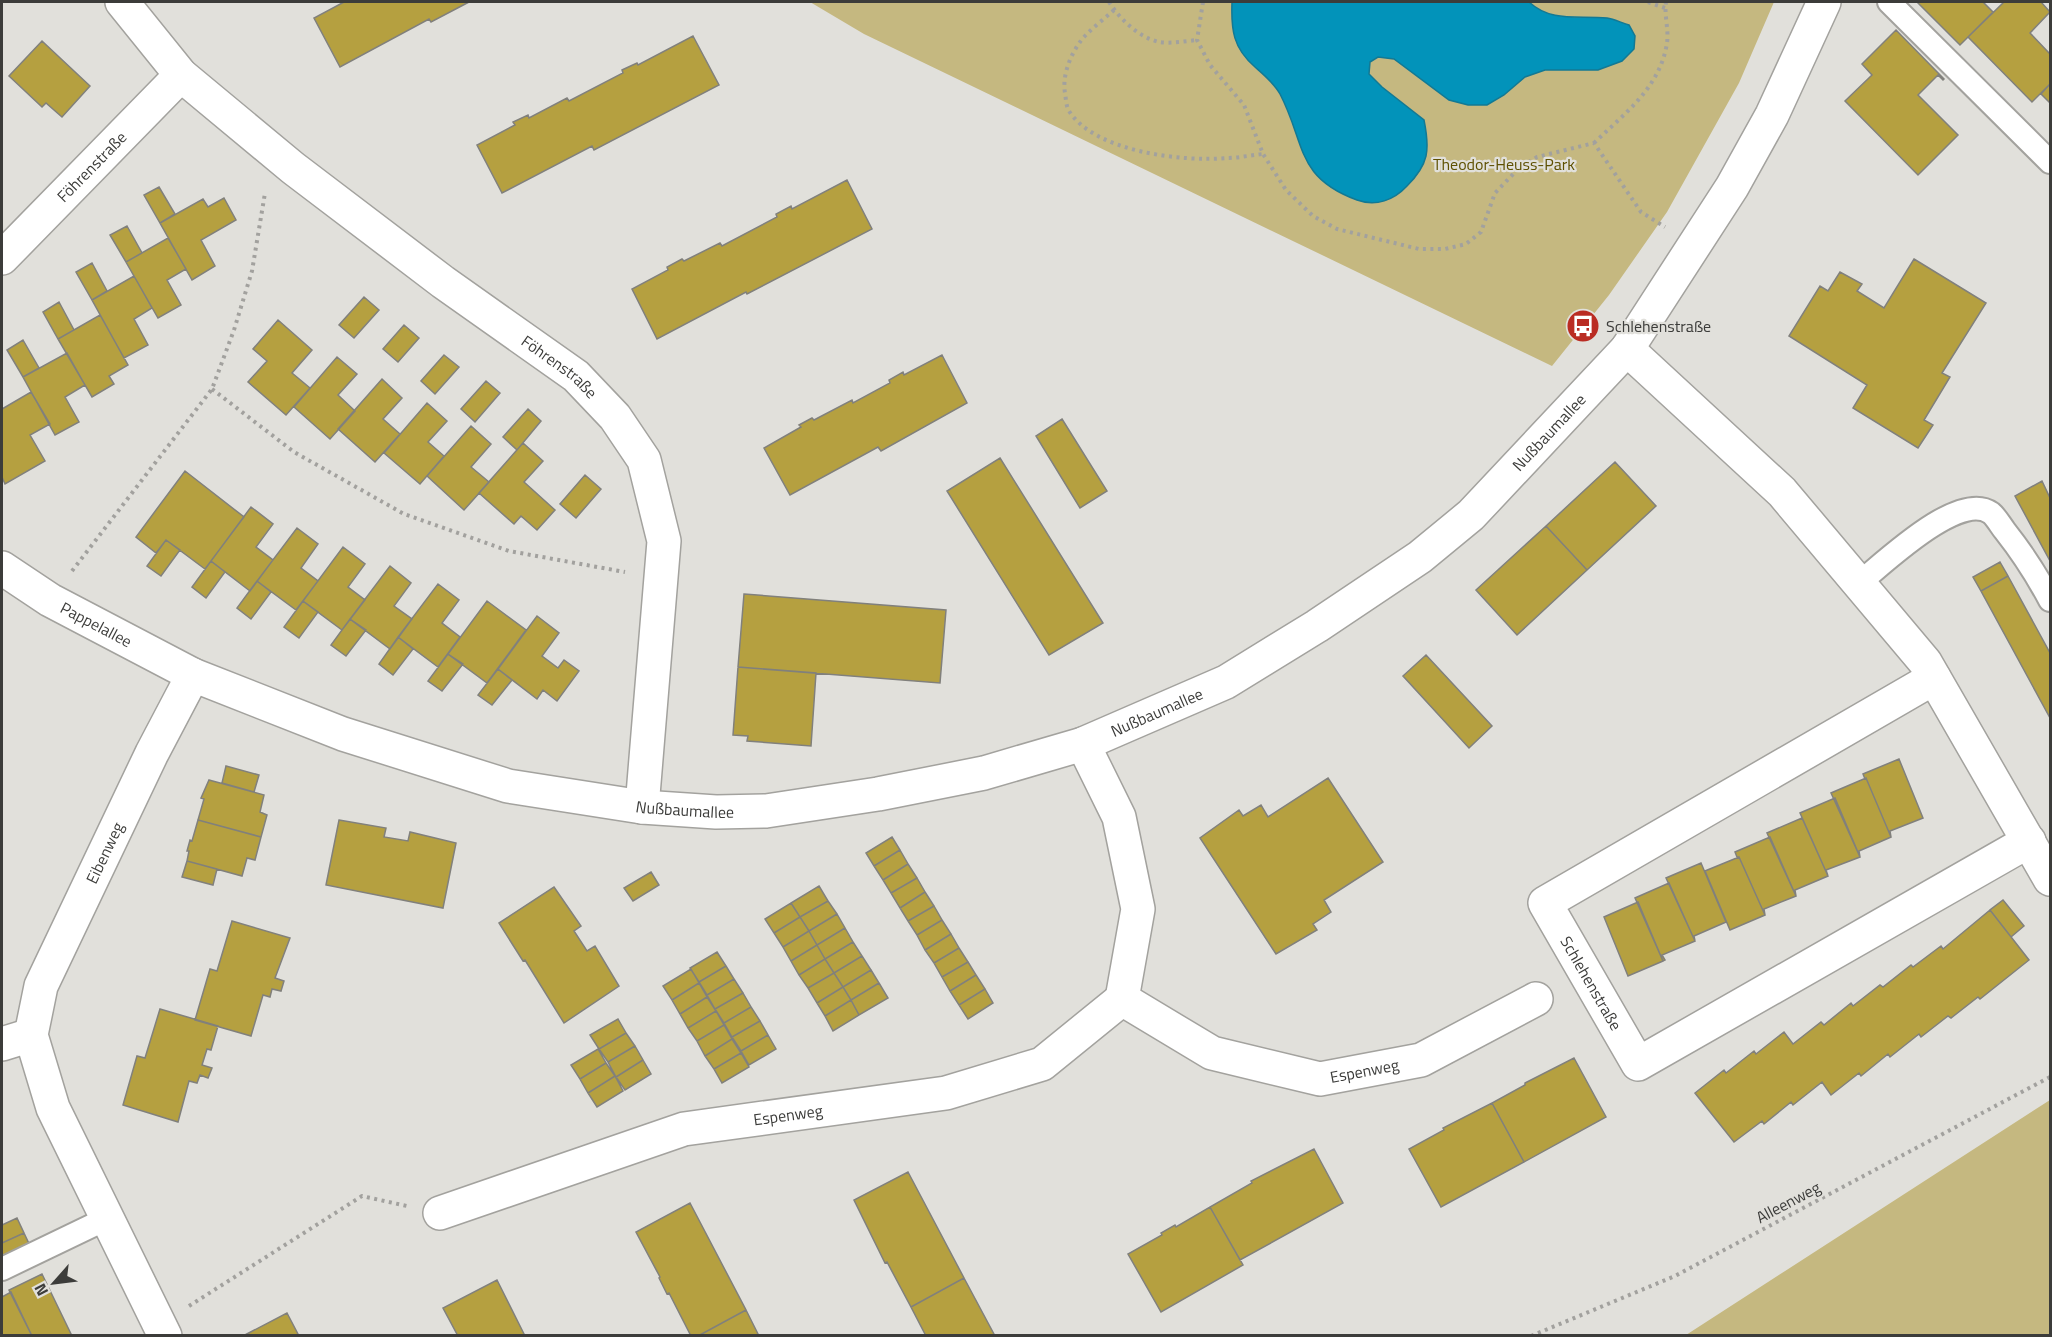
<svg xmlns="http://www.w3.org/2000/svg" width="2052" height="1337" viewBox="0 0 2052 1337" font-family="'Titillium Web',sans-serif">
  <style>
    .green { fill: #c5b880 }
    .water { fill: #0293ba; stroke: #137994; stroke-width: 1.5 }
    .building { fill: #b5a040; stroke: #81807c; stroke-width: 1.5 }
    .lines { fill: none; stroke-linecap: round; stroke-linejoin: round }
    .service-casing { stroke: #a3a29e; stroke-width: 26 }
    .minor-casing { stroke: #a3a29e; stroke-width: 36 }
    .path { stroke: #a2a19e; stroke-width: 4; stroke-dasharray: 3 4.5; stroke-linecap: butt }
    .service { stroke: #fff; stroke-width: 22 }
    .minor { stroke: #fff; stroke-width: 33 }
    .labels { text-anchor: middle; stroke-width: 4.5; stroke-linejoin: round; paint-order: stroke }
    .park-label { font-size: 16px; fill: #5e5001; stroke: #e1e0db }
    .street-label { font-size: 16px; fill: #3c3c3a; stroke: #e1e0db }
    .poi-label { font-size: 16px; fill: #3c3c3a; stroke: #e1e0db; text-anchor: start }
  </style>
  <rect width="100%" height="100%" fill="#e1e0db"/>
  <path class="green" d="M810,2H1774L1739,83L1667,212L1609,295L1552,366L864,34Z
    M2050,1100V1335H1686Z"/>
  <path class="water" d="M1232,2H1529C1552,23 1578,15 1607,18C1614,19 1622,23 1629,25L1635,36L1634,49L1622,61L1598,70H1545L1525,77L1504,95L1487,105H1468L1449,100L1394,59L1378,57L1370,62L1369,74L1382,87L1424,120C1430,150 1429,164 1407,186C1394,200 1376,207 1357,200C1295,177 1306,144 1280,94C1274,83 1264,75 1255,67C1233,48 1231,30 1232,2Z"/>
  <path class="building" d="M344,2H469L431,22L429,19L340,67L314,18Z
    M1917,2H1983L1993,12L1960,45Z
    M2004,2H2041L2050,12L2030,33L2050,54V84L2032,102L1968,37Z
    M1896,30L1944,79L1943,80L1938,75L1918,95L1958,135L1918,175L1845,101L1872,75L1862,64Z
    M693,36L719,85L594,150L592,146L502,193L477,145L515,125L513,122L528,115L529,118L567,98L569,101L623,73L622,70L637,63L638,65Z
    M42,41L90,86L62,117L46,103L42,107L9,76Z
    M2050,84V103L2041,94Z
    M847,180L872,229L747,294L746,292L657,339L632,289L668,270L667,267L682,259L684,261L720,243L722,246L777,217L776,214L791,206L792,209Z
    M159,187L175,214L160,223L144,195Z
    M224,198L236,220L201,240L215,266L192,280L160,223L203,199L208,207Z
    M127,226L142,253L126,262L110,235Z
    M168,238L186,269L167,280L181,305L158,318L126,262Z
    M1914,259L1986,303L1942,373L1950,377L1924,420L1933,425L1918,448L1853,408L1867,385L1789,336L1820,286L1828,291L1840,272L1862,284L1857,291L1884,308Z
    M92,263L107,291L92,300L76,272Z
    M134,276L152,308L134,319L148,345L124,358L92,300Z
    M364,297L379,310L354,338L339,325Z
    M59,302L74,330L58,339L43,312Z
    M100,315L128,365L109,376L114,384L92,397L58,339Z
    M278,320L312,350L292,373L310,388L286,415L248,382L267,361L253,349Z
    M404,325L419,338L398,362L383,349Z
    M23,340L39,368L23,377L7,350Z
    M67,353L85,385L65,397L79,422L55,435L23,377Z
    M444,355L459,367L435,394L421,381Z
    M942,355L967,403L881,451L878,447L790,495L764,448L801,427L799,425L812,418L814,420L852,400L853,403L890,383L889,380L903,372L904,375Z
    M337,357L357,374L338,395L355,411L330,439L294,407Z
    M382,379L402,398L383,419L400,434L375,462L338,429Z
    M486,381L500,393L475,422L461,409Z
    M31,392L50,424L30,435L45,461L5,484L2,477V409Z
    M427,403L447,421L428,442L444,456L420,484L384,453Z
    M528,409L541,421L517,450L503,437Z
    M1062,419L1107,491L1080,508L1036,436Z
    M471,426L491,444L471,467L489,482L464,510L427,476Z
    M523,443L543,461L524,482L555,510L537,530L521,516L514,524L479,493Z
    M1000,458L1103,623L1049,655L947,491Z
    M1615,462L1656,506L1587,570L1546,526Z
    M185,471L244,517L205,569L166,540L156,553L136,537Z
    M585,475L601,489L576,518L560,504Z
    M2042,481L2050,498V561L2015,496Z
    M251,507L273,524L256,547L273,560L250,591L211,561Z
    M1546,526L1587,570L1517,635L1476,590Z
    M297,528L318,544L301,568L318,581L296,610L257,581Z
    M166,540L180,550L161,576L147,566Z
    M343,547L365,564L348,587L365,600L342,630L303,601Z
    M211,561L225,572L206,598L192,587Z
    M2000,562L2008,576L1981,591L1973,577Z
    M390,566L411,583L394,606L412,619L390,649L350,619Z
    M2008,576L2050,653V718L1981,591Z
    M257,581L271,592L251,619L237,608Z
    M438,584L459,600L442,623L460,637L438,667L398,637Z
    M744,594L946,610L940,683L738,667Z
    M303,601L318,612L299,638L284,627Z
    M487,601L526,630L487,683L448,654Z
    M537,616L559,633L542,656L558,668L564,660L579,671L557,701L543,690L537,699L498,669Z
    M350,619L366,630L346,656L331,645Z
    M398,637L413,649L393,675L379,664Z
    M448,654L463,664L442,691L428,681Z
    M1426,655L1492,726L1469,748L1403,676Z
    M738,667L816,673L811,746L747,741L748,736L733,735Z
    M498,669L512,680L492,705L478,695Z
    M1899,759L1923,818L1890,831L1891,837L1866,778L1865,779L1863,774Z
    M226,766L259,775L254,792L222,783Z
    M1328,778L1383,862L1324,900L1331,912L1313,924L1317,930L1276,954L1200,838L1239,810L1243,816L1261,805L1268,817Z
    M1866,778L1891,837L1859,851L1860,857L1831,793Z
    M209,780L264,795L260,812L267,815L261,837L198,820L204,799L201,798Z
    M1835,798L1860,857L1826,870L1828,876L1800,813Z
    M1802,818L1828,876L1795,890L1796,896L1767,833Z
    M198,820L261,837L255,860L247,858L242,876L187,861L189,851H187L190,840L192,841Z
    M339,820L386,828L384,837L408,841L410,832L456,843L443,908L326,885Z
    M892,837L900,850L874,866L866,853Z
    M1770,837L1796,896L1764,909L1765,915L1739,857H1737L1735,852Z
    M900,850L908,864L883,880L874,866Z
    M1739,857L1765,915L1730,930L1705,871Z
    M187,861L217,869L213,885L182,877Z
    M1701,863L1726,922L1694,936L1695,941L1666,878Z
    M908,864L917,878L891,893L883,880Z
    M651,872L659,885L633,901L624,888Z
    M917,878L925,892L900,908L891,893Z
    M1669,883L1695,941L1662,955L1665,960L1663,961L1635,898Z
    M819,886L828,901L800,917L791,903Z
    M554,887L581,926L574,931L587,951L595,946L619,986L564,1023L525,960L523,961L499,923Z
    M925,892L934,906L908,921L900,908Z
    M2003,900L2024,926L2011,937L1990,910Z
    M828,901L837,914L809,931L800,917Z
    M1638,902L1663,961L1628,976L1604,917Z
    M791,903L800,917L774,933L765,919Z
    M934,906L942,920L917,935L908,921Z
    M1990,910L2029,960L1980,999L1978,997L1951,1018L1948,1016L1921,1037L1919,1034L1890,1057L1888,1054L1861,1076L1859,1073L1831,1095L1822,1082L1793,1105L1791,1102L1764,1124L1762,1121L1734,1142L1695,1093L1724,1070L1726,1073L1754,1051L1756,1054L1784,1032L1793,1044L1821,1022L1824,1025L1851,1003L1853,1006L1880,985L1883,987L1911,965L1913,967L1941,946L1943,949Z
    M837,914L845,928L817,945L809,931Z
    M800,917L809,931L783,947L774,933Z
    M942,920L951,934L925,950L917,935Z
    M232,921L290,938L275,978L284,981L281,991L272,989L270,997L263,995L251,1036L195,1020L210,969L217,971Z
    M845,928L853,942L825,959L817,945Z
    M809,931L817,945L791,961L783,947Z
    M951,934L959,948L934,963L925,950Z
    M853,942L862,956L834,973L825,959Z
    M817,945L825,959L799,975L791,961Z
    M959,948L968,962L942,977L934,963Z
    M717,952L726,966L699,982L690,968Z
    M862,956L871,970L843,987L834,973Z
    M825,959L834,973L808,988L799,975Z
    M968,962L976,975L950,991L942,977Z
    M726,966L734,979L707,995L699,982Z
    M691,969L699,983L672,1000L663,986Z
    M871,970L879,983L851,1000L843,987Z
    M834,973L843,987L817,1003L808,988Z
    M976,975L985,989L959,1005L950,991Z
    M734,979L743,993L715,1009L707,995Z
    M699,983L707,997L680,1014L672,1000Z
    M879,983L888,998L859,1015L851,1000Z
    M843,987L851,1000L825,1016L817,1003Z
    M985,989L993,1003L968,1019L959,1005Z
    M743,993L751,1007L724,1023L715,1009Z
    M707,997L716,1011L688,1028L680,1014Z
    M851,1000L859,1015L833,1031L825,1016Z
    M751,1007L760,1021L732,1037L724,1023Z
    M160,1009L218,1026L211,1050L207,1049L202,1065L212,1068L208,1078L200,1075L197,1083L189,1081L178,1122L123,1105L137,1056L145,1058Z
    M716,1011L724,1025L697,1041L688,1028Z
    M618,1019L626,1033L599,1049L590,1035Z
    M760,1021L768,1035L741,1051L732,1037Z
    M724,1025L732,1039L705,1056L697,1041Z
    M626,1033L635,1046L608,1062L599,1049Z
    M768,1035L776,1049L749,1065L741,1051Z
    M732,1039L741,1053L714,1069L705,1056Z
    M635,1046L643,1060L616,1077L608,1062Z
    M598,1049L606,1063L580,1079L571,1065Z
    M741,1053L749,1067L722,1083L714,1069Z
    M1574,1058L1606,1117L1524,1162L1492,1103L1525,1085V1083Z
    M643,1060L651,1074L625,1090L616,1077Z
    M606,1063L615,1076L588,1093L580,1079Z
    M615,1076L623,1091L597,1107L588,1093Z
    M1492,1103L1524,1162L1441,1207L1409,1149L1444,1130L1443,1128Z
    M1314,1149L1343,1203L1240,1260L1210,1207L1252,1183L1251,1181Z
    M908,1172L964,1278L911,1307L887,1262L885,1263L854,1200Z
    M690,1203L746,1310L698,1336H691L669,1293L667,1294L659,1278L660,1277L636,1232Z
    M1210,1207L1243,1265L1161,1312L1128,1254L1162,1235L1161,1233L1175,1225L1176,1227Z
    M17,1218L24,1233L2,1243V1225Z
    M24,1233L31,1248L2,1262V1243Z
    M42,1274L72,1336H32L9,1290Z
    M964,1278L995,1336H926L911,1307Z
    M497,1280L525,1336H458L443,1308Z
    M11,1292L32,1336H2V1297Z
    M746,1310L759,1336H698Z
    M287,1313L299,1336H243Z"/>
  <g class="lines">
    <g class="service-casing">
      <path id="service" d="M1889,2L2050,162
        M1859,583C1883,564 1959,490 1991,513C1996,517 2001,526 2005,531C2024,555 2036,574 2050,600
        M2,1269L108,1218"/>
    </g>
    <g class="minor-casing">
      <g id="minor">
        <path id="s1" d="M122,2L181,75L293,168L443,282L576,376L615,417L644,460L664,541L642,807"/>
        <path id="s2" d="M2,258L181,75"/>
        <path d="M1627,349L1782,492L1925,662L2050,879"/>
        <path id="s3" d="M2,568L50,600L193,675L343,734L508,786L642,807L716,812L766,811L878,794L984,773L1083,744L1226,682L1317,626L1420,557L1471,515L1627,349L1732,187L1772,115L1824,2"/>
        <path id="s4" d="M1934,678L1545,903L1638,1064L2029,841"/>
        <path id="s5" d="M1083,744L1119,817L1138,909L1122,999L1212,1053L1320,1079L1421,1060L1536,999"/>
        <path d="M2,1044L31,1035"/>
        <path id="s6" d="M440,1213L684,1129L946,1093L1042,1064L1122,999"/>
        <path id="s7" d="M165,1336L53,1108L31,1035L41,986L152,753L193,675"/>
      </g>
    </g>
    <path class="path" d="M1109,2C1120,19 1138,37 1159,42C1170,44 1186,41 1197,40
      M1203,2L1197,40L1210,65L1244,105L1263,154L1286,190L1313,216L1337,229L1419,249H1445L1466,244L1481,232L1495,193L1518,169L1537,157L1594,143L1641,212L1665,227
      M1648,2L1665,8
      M1114,10C1103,20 1089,30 1080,42C1070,56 1062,76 1065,93C1066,99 1066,106 1069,111C1095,152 1182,162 1227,158C1239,158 1251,155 1263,154
      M1594,143C1624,114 1660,88 1667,43C1669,30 1664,15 1666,2
      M212,389L294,452L404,514L509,551L625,572
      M72,571L212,389L234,330L252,271L265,193
      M189,1306L362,1196L407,1206
      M1531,1336L1675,1276L2050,1077"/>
    <use href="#service" class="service"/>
    <use href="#minor" class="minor"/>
  </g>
  <defs>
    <g id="bus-disc" transform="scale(1.725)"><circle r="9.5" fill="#ba2c23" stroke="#e1e0db"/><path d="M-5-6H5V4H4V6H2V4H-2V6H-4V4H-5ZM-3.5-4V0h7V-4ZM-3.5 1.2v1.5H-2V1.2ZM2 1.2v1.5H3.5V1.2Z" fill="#fff"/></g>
  </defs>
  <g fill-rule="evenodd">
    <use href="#bus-disc" x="1583" y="326"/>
  </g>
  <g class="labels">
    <g class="park-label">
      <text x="1504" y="170">Theodor-Heuss-Park</text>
    </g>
    <g class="street-label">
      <text dy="6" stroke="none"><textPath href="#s2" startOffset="128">Föhrenstraße</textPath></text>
      <text dy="6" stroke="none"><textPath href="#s1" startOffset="572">Föhrenstraße</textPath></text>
      <text dy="6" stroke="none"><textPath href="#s3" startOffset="1704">Nußbaumallee</textPath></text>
      <text dy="6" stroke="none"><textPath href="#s3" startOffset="110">Pappelallee</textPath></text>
      <text dy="6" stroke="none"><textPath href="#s3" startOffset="1218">Nußbaumallee</textPath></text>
      <text dy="6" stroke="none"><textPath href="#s3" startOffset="732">Nußbaumallee</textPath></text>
      <text dy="6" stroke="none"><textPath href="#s7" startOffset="528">Eibenweg</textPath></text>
      <text dy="6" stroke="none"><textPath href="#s4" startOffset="542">Schlehenstraße</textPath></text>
      <text dy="6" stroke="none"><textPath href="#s5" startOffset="528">Espenweg</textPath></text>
      <text dy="6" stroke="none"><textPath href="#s6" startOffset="363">Espenweg</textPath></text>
      <text transform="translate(1788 1202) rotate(-28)" y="6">Alleenweg</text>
    </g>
    <g class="poi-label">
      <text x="1606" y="332">Schlehenstraße</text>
    </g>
  </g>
  <rect width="2052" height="1337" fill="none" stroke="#3c3c3a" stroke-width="6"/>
  <g transform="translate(54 1283) rotate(242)" stroke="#e1e0db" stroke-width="4.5" paint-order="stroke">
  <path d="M0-4.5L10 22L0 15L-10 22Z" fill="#3c3c3a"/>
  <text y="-9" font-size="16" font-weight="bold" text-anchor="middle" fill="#3c3c3a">N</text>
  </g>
</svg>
